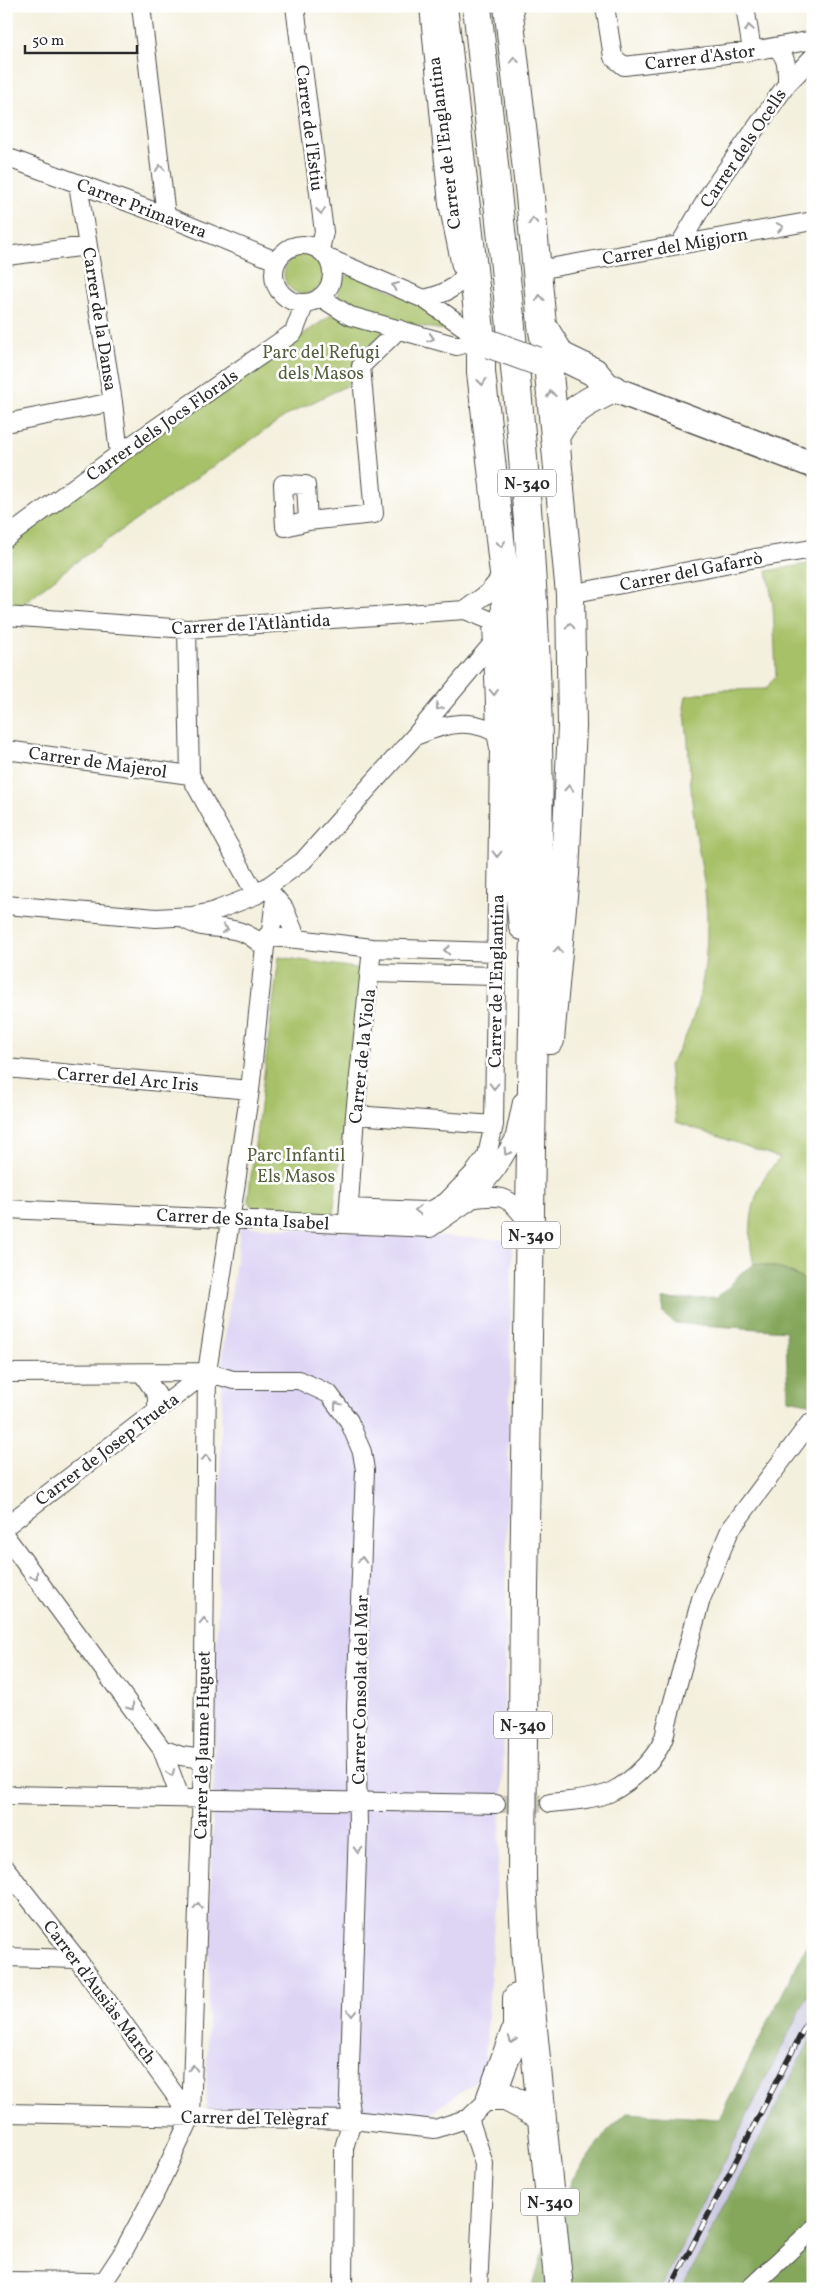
<svg xmlns="http://www.w3.org/2000/svg" width="819" height="2295" viewBox="0 0 819 2295" font-family="Vollkorn,serif">
  <style>
    .built { fill: #ded5f5 }
    .industrial { fill: #c3c1db }
    .green { fill: #a7c167; stroke: #697649 }
    .forest { fill: #85a75c; stroke: #586944 }
    .lines { fill: none; stroke-linecap: round; stroke-linejoin: round }
    .street-tunnel { stroke: #ccc9ba; stroke-width: 18; stroke-dasharray: 18 9; stroke-linecap: butt }
    .street-casing { stroke: #494946; stroke-width: 20 }
    .secondary-casing { stroke: #494946; stroke-width: 28 }
    .primary-casing { stroke: #494946; stroke-width: 30 }
    .street { stroke: #fff; stroke-width: 18 }
    .secondary { stroke: #fff; stroke-width: 25 }
    .primary { stroke: #fff; stroke-width: 28 }
    .rail-casing { stroke: #2b2b2b; stroke-width: 5.5 }
    .rail { stroke: #fff; stroke-width: 4; stroke-dasharray: 11; stroke-linecap: butt }
    .primary-bridge-casing { stroke: #494946; stroke-width: 30; stroke-linecap: butt }
    .primary-bridge { stroke: #fff; stroke-width: 28 }
    .oneway { stroke: #a0a0a0 }
    .labels { text-anchor: middle; stroke-width: 5; stroke-linejoin: round; paint-order: stroke }
    .shield { fill: #fff; stroke: #6b6b6b; stroke-width: 1 }
    .shield-label { font-size: 16px; font-weight: bold; fill: #2b2b2b }
    .street-label { font-size: 18px; fill: #2b2b2b; stroke: #fff }
    .park-label { font-size: 18px; fill: #566040; stroke: #fff }
  </style>
  <rect width="100%" height="100%" fill="#fff"/>
  <filter id="ink" filterUnits="userSpaceOnUse"><feTurbulence type="fractalNoise" baseFrequency=".02" numOctaves="2"/><feDisplacementMap in="SourceGraphic" scale="10" xChannelSelector="R" yChannelSelector="G"/><feConvolveMatrix kernelMatrix="1 2 1 2 8 2 1 2 1" color-interpolation-filters="sRGB"/></filter>
  <filter id="wash" filterUnits="userSpaceOnUse"><feTurbulence type="fractalNoise" baseFrequency=".0096" numOctaves="4" result="noise"/><feDisplacementMap in="SourceGraphic" scale="20" xChannelSelector="R" yChannelSelector="G"/><feGaussianBlur stdDeviation="1.12" result="paint"/><feColorMatrix in="noise" values="0 0 0 0 0 0 0 0 0 0 0 0 0 0 0 0 0 1.4 0 .05"/><feComposite in="paint" operator="in"/></filter>
  <g filter="url(#wash)">
    <rect width="100%" height="100%" fill="#f4f0de"/>
    <path class="built" d="M241,1226L512,1240L503,1788L484,2075L427,2116L206,2111L223,1351Z"/>
    <path class="industrial" d="M813,1985V2035L682,2289H660Z"/>
    <path class="green" d="M284 274a20 20 0 1 1 40 0a20 20 0 1 1-40 0Z
      M355,273L410,300L450,324L446,330C417,327 359,315 338,297L341,278Z
      M334,313L385,332L355,359L350,384L287,415L73,564L19,607L6,606V541Z
      M813,563V1285C793,1273 777,1265 754,1264C747,1239 750,1204 763,1180C767,1172 774,1165 780,1158L676,1122L669,1065C702,1019 710,958 706,901C704,873 697,846 694,818C689,782 690,744 684,708L686,696L720,690L766,689L776,675L773,605L767,571Z
      M279,957L362,969L333,1214L329,1217L256,1212L248,1200Z"/>
    <path class="forest" d="M754,1264C777,1265 793,1273 813,1285V1404L788,1399L786,1331L673,1323L664,1314L662,1300L716,1298L728,1288L741,1273Z
      M813,1933V1985L660,2289H532L545,2245L573,2178L608,2130L627,2113L719,2119Z
      M813,2035V2289H682Z"/>
  </g>
  <g filter="url(#ink)">
    <g class="lines">
      <path class="street-tunnel" d="M496,1804L550,1803"/>
      <g class="street-casing">
        <path id="street" d="M141,6L166,216
          M295,6L324,232L320,250
          M429,6L448,204L461,266
          M605,6L613,57L624,66L752,51L813,40
          M745,6L752,51
          M776,47C788,58 787,69 787,84
          M6,157L166,216L276,261
          M78,184L113,402L119,454
          M680,244L712,190L787,84L813,57
          M274 274a29 29 0 1 1 58 0a29 29 0 1 1-58 0Z
          M6,256L88,246
          M328,258L424,299L481,339
          M538,270L813,221
          M320,297L350,316L457,346L481,339
          M424,299C449,293 458,287 472,265
          M6,423L113,402
          M308,521L306,485L283,484L285,527L308,521L374,514L361,366L399,329
          M6,538L119,454L294,332L305,303
          M570,594L756,558L813,549
          M465,610L488,593L504,574
          M6,616L187,629L465,610L492,621
          M187,629L190,775L256,895
          M418,735C449,722 475,717 504,738
          M6,750L190,775
          M272,894L284,908L297,939
          M6,905L156,918L192,916L212,912L256,895L303,861L415,736L493,643
          M183,918C201,931 221,925 241,932C251,935 257,941 265,948
          M266,937L297,939L372,948L496,952
          M370,973L496,976
          M6,1068L250,1090
          M355,1115L494,1125
          M472,1199C504,1193 511,1198 529,1224
          M349,1208L423,1211L432,1210L446,1202L474,1173L487,1155L494,1125L499,748L496,732L492,621
          M6,1209L430,1228L472,1199L497,1168L514,1140L522,1102
          M348,1219L355,1115L372,948
          M6,1373L207,1372L233,1380H299L329,1394L349,1421L362,1452L365,1470L356,1707L358,1827L349,2097L352,2120L344,2148L343,2289
          M142,1373L157,1395V1410
          M6,1526L207,1372
          M6,1537L162,1749L180,1797
          M162,1749L181,1756L203,1759
          M6,1795L496,1804
          M550,1803C569,1801 591,1800 609,1793C631,1783 665,1752 666,1727L701,1599L730,1530L809,1424
          M6,1869L77,1959L191,2117
          M6,1957L77,1959
          M6,2113L352,2120L435,2129L469,2118L491,2097
          M469,2118L484,2164L478,2289
          M6,2281L93,2282L105,2280
          M99,2289L122,2254L157,2189L191,2117L203,1759L207,1372L250,1090L266,937L271,932L275,898
          M749,2289L813,2229"/>
      </g>
      <g class="secondary-casing">
        <path id="secondary" d="M613,389L813,465"/>
      </g>
      <g class="primary-casing">
        <path id="primary" d="M443,6L481,339V372L504,574L516,785L515,854L523,926
          M477,6C510,323 553,641 534,961L524,1587L522,1877L526,1959L559,2289
          M508,6L530,196L542,325L547,353L570,594L572,727L565,874L550,1040
          M545,330L561,356L594,372L606,386
          M555,437C569,409 587,402 613,389
          M517,1998V2027L491,2097H506L541,2115"/>
      </g>
      <use href="#street" class="street"/>
      <use href="#secondary" class="secondary"/>
      <use href="#primary" class="primary"/>
      <g class="rail-casing">
        <path id="rail" d="M670,2289L813,2011"/>
      </g>
      <use href="#rail" class="rail"/>
      <g class="primary-bridge-casing">
        <path id="primary-bridge" d="M490,344L537,361"/>
      </g>
      <use href="#primary-bridge" class="primary-bridge"/>
    </g>
    <defs><path id="oneway-chevron" d="M-2-3.5L2.5 0L-2 3.5" fill="none" stroke-width="1.6" stroke-linecap="round" stroke-linejoin="round" transform="scale(1.25)"/></defs>
    <g class="oneway">
      <use href="#oneway-chevron" transform="translate(749 28) rotate(-99)"/>
      <use href="#oneway-chevron" transform="translate(514 60) rotate(-97)"/>
      <use href="#oneway-chevron" transform="translate(160 168) rotate(-97)"/>
      <use href="#oneway-chevron" transform="translate(321 211) rotate(83)"/>
      <use href="#oneway-chevron" transform="translate(533 221) rotate(-96)"/>
      <use href="#oneway-chevron" transform="translate(780 227) rotate(-10)"/>
      <use href="#oneway-chevron" transform="translate(395 286) rotate(-156)"/>
      <use href="#oneway-chevron" transform="translate(540 298) rotate(-95)"/>
      <use href="#oneway-chevron" transform="translate(431 338) rotate(17)"/>
      <use href="#oneway-chevron" transform="translate(482 382) rotate(84)"/>
      <use href="#oneway-chevron" transform="translate(551 394) rotate(-96)"/>
      <use href="#oneway-chevron" transform="translate(501 544) rotate(84)"/>
      <use href="#oneway-chevron" transform="translate(570 626) rotate(-92)"/>
      <use href="#oneway-chevron" transform="translate(494 692) rotate(88)"/>
      <use href="#oneway-chevron" transform="translate(439 707) rotate(130)"/>
      <use href="#oneway-chevron" transform="translate(569 788) rotate(-87)"/>
      <use href="#oneway-chevron" transform="translate(497 854) rotate(91)"/>
      <use href="#oneway-chevron" transform="translate(225 929) rotate(8)"/>
      <use href="#oneway-chevron" transform="translate(447 950) rotate(-178)"/>
      <use href="#oneway-chevron" transform="translate(558 950) rotate(-85)"/>
      <use href="#oneway-chevron" transform="translate(494 1086) rotate(91)"/>
      <use href="#oneway-chevron" transform="translate(507 1152) rotate(122)"/>
      <use href="#oneway-chevron" transform="translate(418 1210) rotate(-179)"/>
      <use href="#oneway-chevron" transform="translate(337 1405) rotate(-127)"/>
      <use href="#oneway-chevron" transform="translate(206 1458) rotate(-89)"/>
      <use href="#oneway-chevron" transform="translate(362 1560) rotate(-88)"/>
      <use href="#oneway-chevron" transform="translate(35 1576) rotate(54)"/>
      <use href="#oneway-chevron" transform="translate(204 1621) rotate(-89)"/>
      <use href="#oneway-chevron" transform="translate(131 1707) rotate(54)"/>
      <use href="#oneway-chevron" transform="translate(171 1773) rotate(69)"/>
      <use href="#oneway-chevron" transform="translate(358 1850) rotate(92)"/>
      <use href="#oneway-chevron" transform="translate(198 1906) rotate(-88)"/>
      <use href="#oneway-chevron" transform="translate(352 2013) rotate(92)"/>
      <use href="#oneway-chevron" transform="translate(512 2040) rotate(110)"/>
      <use href="#oneway-chevron" transform="translate(193 2068) rotate(-88)"/>
    </g>
  </g>
  <g class="labels">
    <g class="shield">
      <rect x="498" y="469.5" width="58" height="27" rx="4"/>
      <rect x="502" y="1221.5" width="58" height="27" rx="4"/>
      <rect x="494" y="1711.5" width="58" height="27" rx="4"/>
      <rect x="521" y="2188.5" width="58" height="27" rx="4"/>
    </g>
    <g class="shield-label">
      <text x="527" y="489">N-340</text>
      <text x="531" y="1241">N-340</text>
      <text x="523" y="1731">N-340</text>
      <text x="550" y="2208">N-340</text>
    </g>
    <g class="street-label">
      <text transform="translate(700 57) rotate(-7)" y="6">Carrer d'Astor</text>
      <text transform="translate(310 128) rotate(83)" y="6">Carrer de l'Estiu</text>
      <text transform="translate(444 143) rotate(-97)" y="6">Carrer de l'Englantina</text>
      <text transform="translate(743 148) rotate(-56)" y="6">Carrer dels Ocells</text>
      <text transform="translate(142 208) rotate(21)" y="6">Carrer Primavera</text>
      <text transform="translate(675 246) rotate(-10)" y="6">Carrer del Migjorn</text>
      <text transform="translate(100 319) rotate(81)" y="6">Carrer de la Dansa</text>
      <text transform="translate(162 425) rotate(-35)" y="6">Carrer dels Jocs Florals</text>
      <text transform="translate(691 571) rotate(-11)" y="6">Carrer del Gafarrò</text>
      <text transform="translate(251 624) rotate(-3)" y="6">Carrer de l'Atlàntida</text>
      <text transform="translate(98 762) rotate(8)" y="6">Carrer de Majerol</text>
      <text transform="translate(496 981) rotate(-89)" y="6">Carrer de l'Englantina</text>
      <text transform="translate(362 1056) rotate(-84)" y="6">Carrer de la Viola</text>
      <text transform="translate(128 1079) rotate(5)" y="6">Carrer del Arc Iris</text>
      <text transform="translate(243 1219) rotate(3)" y="6">Carrer de Santa Isabel</text>
      <text transform="translate(107 1449) rotate(-37)" y="6">Carrer de Josep Trueta</text>
      <text transform="translate(360 1690) rotate(-89)" y="6">Carrer Consolat del Mar</text>
      <text transform="translate(202 1745) rotate(-89)" y="6">Carrer de Jaume Huguet</text>
      <text transform="translate(100 1992) rotate(53)" y="6">Carrer d'Ausiàs March</text>
      <text transform="translate(254 2118) rotate(1)" y="6">Carrer del Telègraf</text>
    </g>
    <g class="park-label">
      <text x="321" y="358">Parc del Refugi<tspan x="321" dy="21">dels Masos</tspan></text>
      <text x="296" y="1161">Parc Infantil<tspan x="296" dy="21">Els Masos</tspan></text>
    </g>
  </g>
  <rect width="819" height="2295" fill="none" stroke="#fff" stroke-width="25"/>
  <path d="M25 45v8h112v-8" fill="none" stroke="#2b2b2b" stroke-width="2.5"/>
  <text x="32" y="45" font-size="15" fill="#2b2b2b" stroke="#ffffff" stroke-width="4" paint-order="stroke">50 m</text>
</svg>
